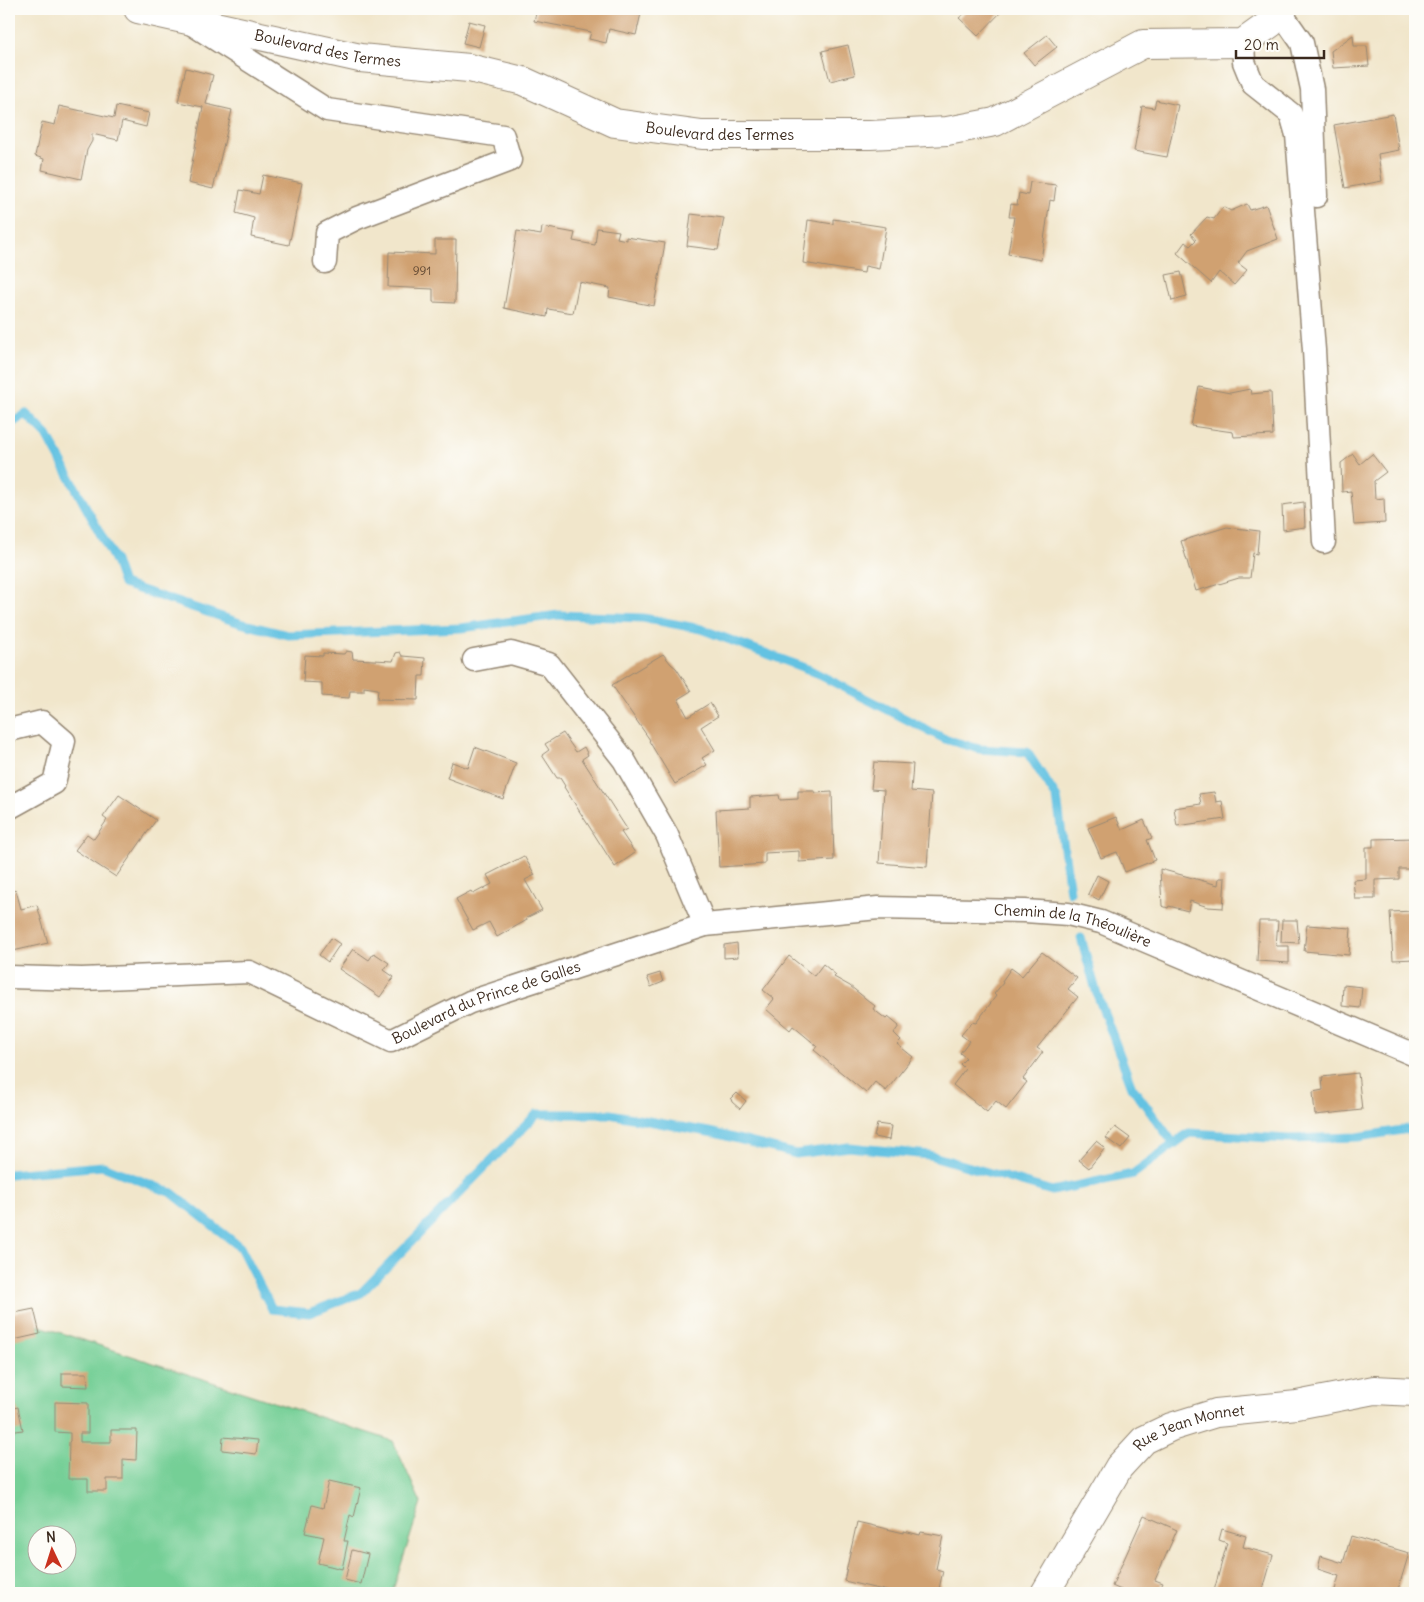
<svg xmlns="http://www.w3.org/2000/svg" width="1424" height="1602" viewBox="0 0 1424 1602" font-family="Delius,sans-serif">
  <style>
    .green { fill: #74cf96; stroke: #587c5a; fill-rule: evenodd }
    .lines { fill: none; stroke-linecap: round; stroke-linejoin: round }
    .stream { stroke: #64c2e2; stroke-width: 9 }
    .building { fill: #d0a171 }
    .minor-casing { stroke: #968874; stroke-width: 25 }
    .tertiary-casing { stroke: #968874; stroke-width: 30 }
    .minor { stroke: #fff; stroke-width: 22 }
    .tertiary { stroke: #fff; stroke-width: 28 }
    .labels { text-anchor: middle; stroke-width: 4.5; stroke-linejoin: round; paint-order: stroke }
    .number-label { font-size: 12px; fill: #604833 }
    .street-label { font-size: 15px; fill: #3b2a1e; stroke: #fdfcf7 }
  </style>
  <rect width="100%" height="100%" fill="#fdfcf7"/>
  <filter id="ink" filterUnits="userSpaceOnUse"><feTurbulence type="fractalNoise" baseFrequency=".02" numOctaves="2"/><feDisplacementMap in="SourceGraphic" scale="10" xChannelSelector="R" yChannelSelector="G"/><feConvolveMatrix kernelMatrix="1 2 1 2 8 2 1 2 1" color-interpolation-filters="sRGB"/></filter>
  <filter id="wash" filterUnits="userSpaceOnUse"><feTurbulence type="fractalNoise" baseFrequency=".0096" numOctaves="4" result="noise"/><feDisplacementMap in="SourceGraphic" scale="20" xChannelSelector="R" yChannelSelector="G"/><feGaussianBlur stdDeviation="1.12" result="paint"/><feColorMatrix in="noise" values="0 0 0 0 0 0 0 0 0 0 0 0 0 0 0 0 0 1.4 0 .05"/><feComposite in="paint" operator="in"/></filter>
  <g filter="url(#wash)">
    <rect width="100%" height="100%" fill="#f1e6cb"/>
    <path class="green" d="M9,1316L393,1441L421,1503L392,1593H9ZM38,1534H68V1564H38Z"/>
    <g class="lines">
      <path class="stream" d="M9,425L26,414L47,435L115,561L123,584L240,623L288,635L461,628L559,615L643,618L701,629L810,670L945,739L979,749L1027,752L1057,798L1070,892
        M1081,938L1097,994L1132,1087L1174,1144
        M9,1174L103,1166L172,1193L240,1247L272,1309L309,1313L361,1293L537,1114H610L714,1133L796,1154L849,1147L929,1155L1052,1191L1133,1174L1189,1133L1288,1139L1358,1137L1415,1128"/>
    </g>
    <g id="blocks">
      <path class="building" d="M537,9H642L636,35L609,29L606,43L589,39L591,32L534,21Z
        M962,9H1002L1003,10L978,36L959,18L966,12Z
        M469,21L485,25L479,47L463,43Z
        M1047,35L1057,47L1034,65L1024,53Z
        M1353,35L1354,46H1367L1369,66L1333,68L1331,51Z
        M848,45L855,75L830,81L822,51Z
        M186,68L213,75L206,104L232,110L213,189L188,183L203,107L178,102Z
        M1156,100L1178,105L1167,157L1134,151L1142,106L1154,108Z
        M59,106L114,118L116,106L149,113L146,127L122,121L118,140L92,134V141L87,150L81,179L42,170L44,159L35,156L42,122L55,125Z
        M1393,114L1399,150L1378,154L1382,181L1345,188L1334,125Z
        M263,175L302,183L289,245L251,237L254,218L236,213L240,190L259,194Z
        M1030,182L1056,185L1054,201L1050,200L1041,260L1008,254L1014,217H1009L1011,204L1017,205L1019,193L1028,195Z
        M1247,204L1250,210L1266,205L1278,239L1247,251L1238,263L1247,270L1234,285L1219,272L1211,283L1177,253L1185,242L1190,246L1196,240L1191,234L1207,217L1214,219L1223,207L1231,211Z
        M691,214L724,218L718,250L687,246Z
        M833,219L886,227L879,269L865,266L864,273L803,263L808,220L833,224Z
        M542,227L575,233L573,241L595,245L597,228L619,231L617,238L626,240V237L665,243L654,306L609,297L610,288L579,282L573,313L548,309L547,317L504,308L517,231L541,235Z
        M435,240H456L455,303L433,302V289L388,287L389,252L435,254Z
        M1181,272L1187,297L1172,301L1166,275Z
        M1199,387L1230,393L1250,389L1251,394L1271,392L1273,435L1234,437L1233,432L1191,426Z
        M1353,454L1360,464L1372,454L1386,472L1374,481L1375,499L1384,498L1385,523L1354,525L1351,491L1342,492L1341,463Z
        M1304,502L1305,527L1283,530L1282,505Z
        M1227,527L1259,531L1257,554L1253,553L1250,578H1239L1196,591L1181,541Z
        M346,651L352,652L353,659L393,661L396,653L400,652L402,656L425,658L424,676H419L418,700L377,699L378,689L364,687V691H350L349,698L322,696V683L303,682L305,655L323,656V653L344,654Z
        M663,654L671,664L676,668L691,691L678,699L688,717L710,703L718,716L701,727L715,750L702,758L707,765L675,784L649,741L650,740L612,685Z
        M563,733L576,752L584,747L588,755L582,759L627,829L621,832L635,853L615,867L564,787L565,786L560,778H557L542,755L549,750L545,744Z
        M475,747L516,763L503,799L447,778L452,762L468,768Z
        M874,762L913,764L911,791L932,793L927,867L879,863L884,790L871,789Z
        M798,791H815V793L832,792L834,860L799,862V851L765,853V864L719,867L716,810L750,808V797L779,795L780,800L798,799Z
        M1214,792L1216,802L1222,801L1225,819L1177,826L1174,808L1201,804L1199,794Z
        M119,795L156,820L116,877L75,850L87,834L94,839L107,820L103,817Z
        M1116,817L1122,830L1144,820L1152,838L1147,840L1155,860L1125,872L1117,852L1101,858L1088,828Z
        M1415,838V869H1399V879L1375,880V899H1355L1353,880L1366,879V847H1373V839Z
        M524,856L535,875L525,880L542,910L526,918L527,920L497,937L489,922L473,930L456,899L471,891L473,894L492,884L487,875Z
        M1160,869L1218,885L1219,878H1225L1223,908L1208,907L1190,901L1188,911L1169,906L1168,908L1162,906Z
        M1097,875L1108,881L1099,900L1088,894Z
        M16,890L21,909L37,905L48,943L13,951L9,938V892Z
        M1415,911V959L1393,960L1390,912Z
        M1282,920H1297L1299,943L1281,942Z
        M1259,921H1278L1276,946H1289V963L1257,961Z
        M1307,925L1351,928L1349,955L1304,951Z
        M331,938L340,944L328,962L319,955Z
        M737,943L738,957L724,958V945Z
        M353,949L369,960L374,953L389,963L384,970L394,977L380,997L339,969Z
        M1042,952L1077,978L1068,989L1078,997L1037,1048L1043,1052L1023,1079L1027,1082L1006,1109L996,1101L987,1112L953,1085L965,1069L960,1064L966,1058L960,1053L969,1041L961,1035L972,1022L976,1023L996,996L994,994L1003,983L1002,981L1011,968L1022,976Z
        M789,956L814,976L823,964L836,975L834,977L850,986L875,1006L873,1009L886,1019L888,1017L899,1026L894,1033L901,1040L897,1044L913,1057L886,1091L875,1082L866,1093L814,1050L817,1046L793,1026L790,1030L766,1009L774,999L763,990Z
        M660,973L663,982L651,987L647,977Z
        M1343,985L1362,987L1360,1008L1342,1006Z
        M1358,1073L1362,1110L1315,1115L1313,1092L1323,1090L1322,1077Z
        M737,1093L746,1101L740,1109L732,1102L731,1099Z
        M877,1124L891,1126L889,1140L874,1137Z
        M1115,1127L1130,1138L1121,1149L1106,1138Z
        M1096,1141L1105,1148L1089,1168L1079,1160Z
        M34,1309L40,1334L9,1341V1314Z
        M62,1373H87L88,1387L62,1386Z
        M55,1402L88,1403V1433H80V1442H111V1430H137L136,1460L123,1459V1479H107V1491H88V1479H68L69,1442L70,1441V1433L55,1432Z
        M18,1407L23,1430L9,1432V1409Z
        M223,1437L258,1440L256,1454L222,1450Z
        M329,1481L361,1488L354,1517L350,1515L344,1541H348L342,1569L318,1563L324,1537L305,1533L312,1505L323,1508Z
        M1144,1515L1177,1530L1155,1580L1163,1583L1158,1593H1128L1112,1586Z
        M857,1522L904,1533V1531L920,1535L921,1532L943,1536L936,1569L943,1571L938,1593H887V1591L844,1581Z
        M1222,1529L1246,1536L1243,1547L1273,1555L1262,1593H1220L1214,1591L1227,1543L1219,1540Z
        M1351,1536L1409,1553L1397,1593H1334L1339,1576L1318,1569L1321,1556L1343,1563Z
        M352,1550L368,1554L361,1584L345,1580Z"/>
    </g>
  </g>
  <g filter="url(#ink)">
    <use href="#blocks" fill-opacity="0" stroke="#968874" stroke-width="1"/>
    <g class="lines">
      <g class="minor-casing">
        <g id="minor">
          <path d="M1281,13L1302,43L1312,89L1316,196"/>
          <path d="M192,24L327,110L503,136L510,160L357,218L327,233L325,262"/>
          <path d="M1243,43L1244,62L1253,84L1291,114L1297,135L1314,350L1324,542"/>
          <path d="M474,660L511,653L549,664L624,760L667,835L705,925"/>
          <path d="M9,730L42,722L64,741L54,783L9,808"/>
          <path id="s1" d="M9,977L82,979L249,972L391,1041L470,1002L705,925L878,908L1025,911L1068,914L1101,922L1415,1055"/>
        </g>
      </g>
      <g class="tertiary-casing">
        <g id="tertiary">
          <path id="s2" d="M138,9L360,58L469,68L523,81L615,123L702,135H870L947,131L995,122L1143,44L1243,43L1271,23L1283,9"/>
          <path id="s3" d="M1045,1593L1119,1467L1144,1440L1171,1427L1216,1413L1297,1405L1374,1390L1415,1392"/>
        </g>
      </g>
      <use href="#minor" class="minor"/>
      <use href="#tertiary" class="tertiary"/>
    </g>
  </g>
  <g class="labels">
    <g class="number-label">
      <text x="422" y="275">991</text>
    </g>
    <g class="street-label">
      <text dy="5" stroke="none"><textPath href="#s2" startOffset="194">Boulevard des Termes</textPath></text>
      <text dy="5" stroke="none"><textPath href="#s2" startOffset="599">Boulevard des Termes</textPath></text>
      <text dy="5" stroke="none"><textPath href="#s1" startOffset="1104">Chemin de la Théoulière</textPath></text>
      <text dy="5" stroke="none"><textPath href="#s1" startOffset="501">Boulevard du Prince de Galles</textPath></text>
      <text dy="5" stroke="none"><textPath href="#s3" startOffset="230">Rue Jean Monnet</textPath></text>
    </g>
  </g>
  <rect width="1424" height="1602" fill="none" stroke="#fdfcf7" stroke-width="30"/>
  <g transform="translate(52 1550) rotate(356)"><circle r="24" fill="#fdfcf7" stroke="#afa8a0"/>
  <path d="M0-4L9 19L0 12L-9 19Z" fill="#c8321e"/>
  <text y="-8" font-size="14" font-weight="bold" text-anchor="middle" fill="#3b2a1e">N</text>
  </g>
  <path d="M1236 50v8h88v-8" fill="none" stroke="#3b2a1e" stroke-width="2.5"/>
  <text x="1244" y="50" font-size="15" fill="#3b2a1e" stroke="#fdfcf7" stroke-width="4" paint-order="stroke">20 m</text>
</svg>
